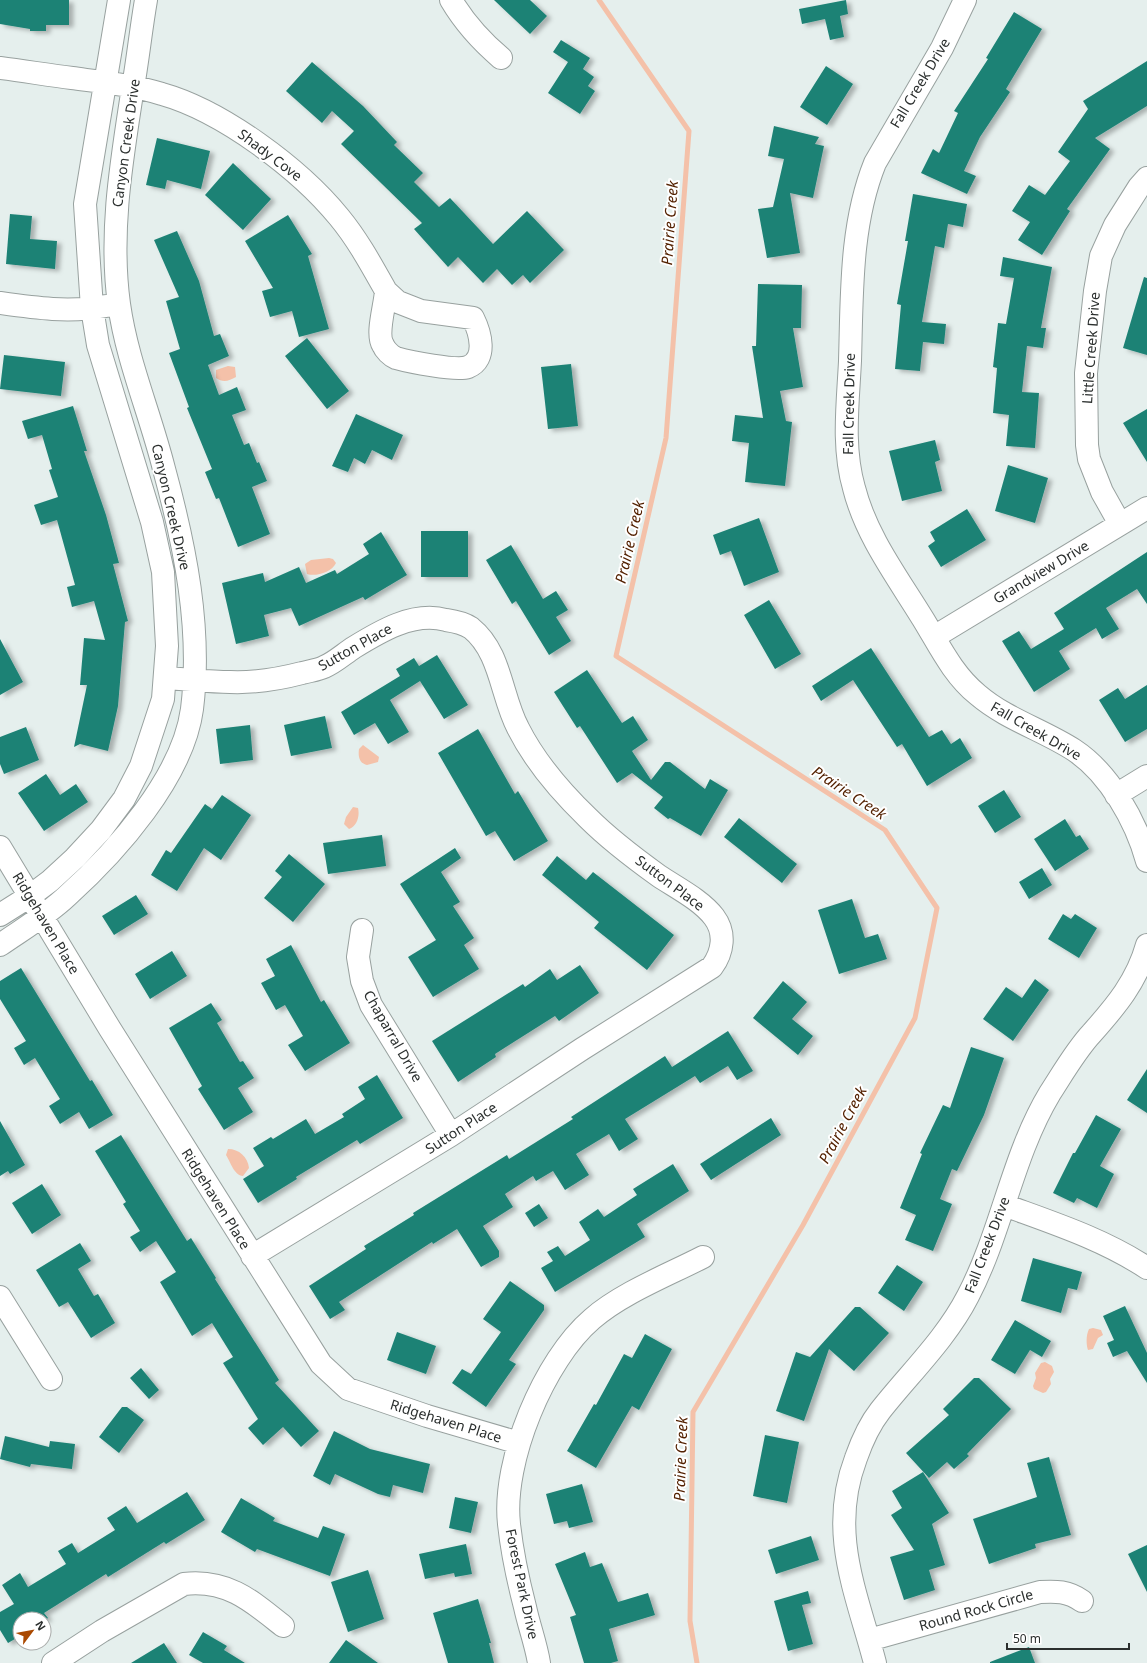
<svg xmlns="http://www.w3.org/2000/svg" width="1147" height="1663" viewBox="0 0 1147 1663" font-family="'Noto Sans',sans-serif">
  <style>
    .water { fill: #f4c1a9 }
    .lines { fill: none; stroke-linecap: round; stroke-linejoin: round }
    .stream { stroke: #f4c1a9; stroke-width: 5 }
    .building { fill: #1d8275; filter: url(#shadow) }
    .minor-casing { stroke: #98a19f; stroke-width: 24 }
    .minor { stroke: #fff; stroke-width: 22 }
    .labels { text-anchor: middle; stroke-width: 4; stroke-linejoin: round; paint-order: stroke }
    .street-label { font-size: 14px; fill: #2b2f2e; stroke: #fff }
    .water-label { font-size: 15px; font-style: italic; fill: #532101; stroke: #fff }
  </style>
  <defs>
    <filter id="shadow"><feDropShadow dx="4.5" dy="2.5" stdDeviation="2" flood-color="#0004"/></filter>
  </defs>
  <rect width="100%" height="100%" fill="#e5efed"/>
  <path class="water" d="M228,366L235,367L236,377C229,381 223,383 216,378V370Z
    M329,558L333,559L336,563C332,572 316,577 307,574L305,564L311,560Z
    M363,745L379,757L378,762L367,765C359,763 358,756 359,749Z
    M353,807L358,808C360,816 357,826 349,829L344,824L346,817Z
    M228,1149C239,1149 248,1157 249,1168L243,1176C234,1175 231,1163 226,1155Z
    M1093,1328L1101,1330L1103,1335L1098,1338L1093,1349L1088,1350C1086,1344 1086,1335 1089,1329Z
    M1045,1362L1052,1366L1054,1372L1050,1379L1051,1384L1046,1392L1043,1393L1034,1389L1033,1386L1036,1378L1035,1373L1041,1363Z"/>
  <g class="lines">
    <path class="stream" d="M599,0L689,131L666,438L616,656L885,830L937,908L915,1018L803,1225L693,1412L690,1621L697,1663"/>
  </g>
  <path class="building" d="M0,0H69V25H46V31H30V29L0,24Z
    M494,0H530L547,16L530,34Z
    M846,0L848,14L840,16L844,37L830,40L825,19L802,24L799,9Z
    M1014,12L1042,29L1006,89L1010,92L980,137L964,171L976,176L967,194L921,173L933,149L939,153L958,113L954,111L988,59L986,58Z
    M561,40L590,58L583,69L594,77L588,86L595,91L580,114L548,93L568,62L553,52Z
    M1147,61V106L1095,138L1110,149L1067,209L1070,211L1042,255L1018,240L1030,222L1012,211L1029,185L1045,195L1070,161L1058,152L1088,109L1083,101Z
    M312,62L363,106L397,142L394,145L423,173L414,182L439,207L450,198L493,244L527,211L564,250L530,283L523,275L512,285L497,269L483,283L458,257L448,267L414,229L422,223L341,144L354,131L332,111L322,123L286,91Z
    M826,66L853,84L827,125L800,107Z
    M774,126L819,137L815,144L824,146L813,198L790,193L800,253L767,258L758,209L773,207L784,159L768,156Z
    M157,138L210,151L201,189L167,180L165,189L146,185Z
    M233,163L271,199L243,230L205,195Z
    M913,194L967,204L963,227L948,224L944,248L935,246L922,322L946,324L944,344L923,342L920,371L895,369L901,305L897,304L908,241H905Z
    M10,214L32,216L30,239L57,241L55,269L6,264Z
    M288,215L312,254L308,256L329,329L299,337L292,311L270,317L262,291L273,288L245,241Z
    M177,231L199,281L214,336L220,334L229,356L208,365L219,395L237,387L246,410L232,415L244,445L249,443L257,463L259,462L267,481L252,487L270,534L238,547L219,498L216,499L205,472L212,469L187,408L189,407L169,353L180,349L166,301L179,297L154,240Z
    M1003,257L1052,267L1041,328H1046L1043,348L1027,346L1022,392L1039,393L1035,448L1006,446L1009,415L993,413L997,368L993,367L998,323L1006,324L1014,278L1000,276Z
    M1144,277L1147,278V355L1123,348Z
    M758,284L802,285L801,328H793L803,387L780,391L786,421L792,422L785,486L745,482L749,443L732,441L735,415L763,418L752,346H756Z
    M307,338L349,391L327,409L285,356Z
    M4,355L65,362L61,396L0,389Z
    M571,364L578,426L548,429L541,367Z
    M73,406L87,451H84L106,515L119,563L113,564L128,621L125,622L118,706L108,751L80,744L74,747L87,685H80L84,638L105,640L94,601L72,607L67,587L75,585L57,520L41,525L34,505L58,497L49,470L52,469L42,435L28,439L22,421Z
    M1147,409V462L1123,423Z
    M356,414L403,435L392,460L372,450L365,464L354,458L348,472L332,466Z
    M935,440L940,460L935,462L942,491L902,501L889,451Z
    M1008,465L1048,478L1035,523L995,511Z
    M967,509L986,540L941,567L928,546L935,541L930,532Z
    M759,518L779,572L744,586L731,551L720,555L713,535Z
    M421,531H468V577H421Z
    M381,532L407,575L365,600L363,597L299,626L291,608L264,615L269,636L236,644L222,583L263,573L265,582L299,567L306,583L335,570L337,574L369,554L363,544Z
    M511,545L543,599L556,591L568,610L556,617L571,641L549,655L516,601L512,604L486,560Z
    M1147,552V604L1137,589L1106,608L1119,629L1102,639L1096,628L1059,651L1070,669L1034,692L1002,641L1019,631L1031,649L1064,629L1054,613Z
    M769,600L801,654L775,669L744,615Z
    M0,639L23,682L0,695Z
    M871,648L929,737L942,730L951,744L960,738L972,758L927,786L902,744L897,747L853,680L821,701L812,686Z
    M437,655L468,705L444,719L420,681L390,700L409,732L388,744L375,723L354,735L341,712L400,676L396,669L414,658L419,666Z
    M587,670L622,723L633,716L648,740L632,751L651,780L665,762H670L705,789L710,779L728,790L701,836L670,818L668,819L654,808L663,797L632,773L617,783L580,726L577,728L554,692Z
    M1147,685V729L1125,742L1099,700L1118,688L1125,699Z
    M325,716L332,748L291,756L284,725Z
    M250,725L253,760L220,764L216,729Z
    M26,727L39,760L4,774L0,764V737Z
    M478,729L515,794L518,791L548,841L514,861L495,831L486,836L438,753Z
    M46,774L60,795L76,784L88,802L44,831L18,793Z
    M1004,790L1021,817L995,833L978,806Z
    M222,795L251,815L221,860L204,848L177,891L151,875L166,850L171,853L205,804L212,809Z
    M739,818L797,864L782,883L724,837Z
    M1065,819L1076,837L1080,835L1089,849L1055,871L1034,839Z
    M382,835L386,866L328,874L323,843Z
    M455,848L461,858L441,872L460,902L453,906L474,938L464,945L479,969L433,997L408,957L436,940L400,884Z
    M289,854L325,884L293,922L264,898L282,877L275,871Z
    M557,856L586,880L593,872L674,935L647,970L594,928L599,922L542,875Z
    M1042,868L1052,885L1029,899L1019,882Z
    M136,895L148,914L114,935L102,916Z
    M852,899L865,938L878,934L887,959L839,974L818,910Z
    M1063,914L1071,919L1075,914L1097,928L1079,958L1048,939Z
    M291,945L321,1002L324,1000L350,1043L305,1071L288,1045L303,1036L285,1005L276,1010L261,983L275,976L266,959Z
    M172,951L187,976L150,999L135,974Z
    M580,965L599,993L559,1021L555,1016L495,1054L496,1057L458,1082L432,1041L523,984L525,987L550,969L557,980Z
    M21,968L90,1081L92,1080L113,1115L89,1129L79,1112L60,1124L49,1106L60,1099L35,1058L24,1065L14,1048L26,1041L0,999V981Z
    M1035,979L1049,990L1013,1041L983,1019L1006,987L1022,998Z
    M783,981L807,1002L792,1019L813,1036L798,1055L753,1018Z
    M211,1003L222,1020L217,1023L240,1062L243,1061L254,1078L238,1088L253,1112L224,1130L198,1089L202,1086L169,1028Z
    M728,1031L753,1071L737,1080L728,1066L700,1083L695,1076L625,1119L638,1139L619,1151L609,1134L576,1154L589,1175L565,1190L553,1171L536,1181L533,1176L505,1194L513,1207L483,1226L499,1251V1257L481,1267L457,1229L433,1244L432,1242L339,1302L345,1310L330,1319L309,1286L366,1249L364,1246L414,1215L413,1213L507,1155L509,1159L573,1119L571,1117L665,1056L672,1067Z
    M971,1047L1004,1058L984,1115L957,1171L952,1169L940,1199L952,1204L933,1251L905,1240L916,1215L900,1208L922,1154L920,1153L943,1105L950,1108Z
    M1147,1069V1113L1127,1100Z
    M377,1075L403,1118L360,1144L357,1140L296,1177L297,1179L258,1203L243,1179L264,1166L253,1148L271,1137L273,1139L306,1119L315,1134L344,1117L342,1114L365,1099L358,1087Z
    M1096,1115L1121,1129L1100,1166L1114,1174L1097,1208L1077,1198L1074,1203L1053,1193L1073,1153H1075Z
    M771,1118L781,1135L711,1180L700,1164Z
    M0,1121L25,1165L10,1174L8,1171L0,1176Z
    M121,1135L187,1241L191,1238L216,1278L215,1279L279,1380L275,1383L319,1431L301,1447L283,1427L263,1445L248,1428L258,1419L223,1363L233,1357L212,1323L192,1336L160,1282L176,1272L156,1241L140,1252L130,1237L140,1231L123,1204L126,1202L95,1151Z
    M673,1164L689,1191L637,1224L645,1237L555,1292L541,1268L553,1261L547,1252L558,1246L565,1256L590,1240L579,1222L598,1209L604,1217L637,1195L633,1189Z
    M42,1184L61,1215L32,1234L12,1203Z
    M539,1204L548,1218L534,1227L525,1213Z
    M80,1243L91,1261L78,1269L94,1296L98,1294L115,1323L91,1338L68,1302L59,1307L36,1270Z
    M1033,1258L1082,1272L1077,1290L1068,1288L1061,1313L1021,1301Z
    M897,1265L923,1282L904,1311L878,1293Z
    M510,1281L544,1305V1310L509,1360L516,1364L486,1407L452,1383L462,1369L471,1374L501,1332L483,1319Z
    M1125,1306L1147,1353V1383L1127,1351L1113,1357L1107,1343L1114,1340L1103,1316Z
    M855,1307H860L889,1333L854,1371L829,1349L804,1421L776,1411L796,1352L810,1357Z
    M1015,1320L1051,1341L1042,1357L1030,1350L1015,1374L991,1360Z
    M397,1332L436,1346L426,1374L387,1360Z
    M645,1334L672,1349L639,1410L632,1406L596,1468L567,1451L594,1404L596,1405L624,1354L632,1358Z
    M141,1368L159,1390L149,1399L130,1378Z
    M974,1378H979L1011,1409L967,1454L969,1456L954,1469L947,1462L929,1478L906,1453L949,1415L943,1409Z
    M122,1407H127L144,1420L119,1453L99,1437Z
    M334,1431L370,1449L430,1464L423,1493L393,1485L390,1497L378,1494L335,1474L330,1485L313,1476Z
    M765,1435L799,1442L787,1503L753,1496Z
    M5,1436L49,1447L50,1441L75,1444L72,1469L31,1464L30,1467L0,1459Z
    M1049,1457L1071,1535L1035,1544L1036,1548L989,1564L973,1519L1037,1497L1027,1463Z
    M923,1472L949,1513L932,1524L945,1565L929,1570L935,1590L904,1600L890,1557L914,1550L891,1515L902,1508L892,1491Z
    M582,1484L593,1522L569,1528L567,1521L554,1524L546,1494Z
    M187,1492L205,1520L166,1544L164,1542L108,1577L106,1574L44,1613L48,1618L44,1621V1619H20V1636L8,1643L0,1630V1612L14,1604L2,1585L20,1573L28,1587L66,1564L58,1551L72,1543L78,1553L115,1530L107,1518L126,1506L137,1523Z
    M455,1497L478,1502L471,1533L449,1528Z
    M241,1498L275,1518L273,1521L318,1538L323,1526L345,1534L330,1576L257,1549L255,1552L221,1532Z
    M811,1536L819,1560L776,1574L768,1550Z
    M466,1544L472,1574L455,1577L454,1573L425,1579L419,1554Z
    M1147,1545V1592L1128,1554Z
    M585,1552L590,1567L602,1563L618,1602L648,1593L655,1615L609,1629L618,1661L611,1663H584L570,1617L576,1615L555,1564Z
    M368,1570L384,1619L348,1632L331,1582Z
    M808,1591L811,1603L802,1605L813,1644L788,1651L774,1601Z
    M478,1599L491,1643H489L494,1663H448L433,1613Z
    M203,1632L227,1646L224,1650L245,1663H203L189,1655Z
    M346,1640L378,1663H329Z
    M164,1643L177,1663H131Z
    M1029,1647L1035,1663H990V1662Z"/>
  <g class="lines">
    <g class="minor-casing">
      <path id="minor" d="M451,0C464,22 481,41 501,58
        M965,0L942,48L875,163C850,225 852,295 850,361C848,403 842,447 854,488C866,536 898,578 923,619C939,645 953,675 978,695C1006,719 1043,730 1074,750C1109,773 1136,821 1147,861
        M0,68C24,71 48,75 72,78C102,82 133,85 162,94C222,111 299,168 339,217C358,240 372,266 386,291
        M386,291L398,302L421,311L473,318C480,332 488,359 468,367C456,371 410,362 396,358C391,356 385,350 383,345C376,334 385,306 386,291Z
        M0,303C35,308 70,313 106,306
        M1120,524L1102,492L1089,459L1087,445L1086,373L1095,291L1101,256L1115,225L1139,187L1147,178
        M934,637L1147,508
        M165,678C187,679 209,682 230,682C254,683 279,679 302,673C309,671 318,670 324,667C334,663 344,654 353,648C379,632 413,611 446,620C453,621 465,624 471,628C501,652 501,696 518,728C535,762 560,791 588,818C609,839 634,858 659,876C677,888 701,900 714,917C726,933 723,952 712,967L582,1049L451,1135L252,1256
        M1116,795L1147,776
        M0,847L110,1029L321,1364L348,1389L427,1416L519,1443
        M0,915L30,896L50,881L75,858L101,830L124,799L141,766L163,699L167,646L163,572L152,522L98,345L92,308L85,204L119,0
        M362,930L358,957L362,981L371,1005L451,1135
        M0,945C23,929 47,915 67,896C116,852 183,777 192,709C202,629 185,546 164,469C150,413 127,361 119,304C109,231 122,159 133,87C138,58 141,29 146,0
        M1004,1205C1053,1223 1103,1239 1147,1268
        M0,1297L51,1379
        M869,1640L1040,1592C1056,1591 1068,1591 1082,1601
        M53,1663L102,1631L184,1584C227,1579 252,1601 283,1626
        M539,1663C536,1644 529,1626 525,1607C518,1580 512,1552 509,1524C502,1461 544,1360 592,1319C622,1293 668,1275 703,1257
        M875,1663C856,1591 828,1532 856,1458C862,1441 869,1425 880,1411C909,1374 946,1339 968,1296C1002,1231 1012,1156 1050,1093C1063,1073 1076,1050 1092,1033C1116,1006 1137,981 1147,945"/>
    </g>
    <use href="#minor" class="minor"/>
  </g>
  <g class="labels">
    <g class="street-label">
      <text transform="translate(920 83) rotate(-59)" y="5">Fall Creek Drive</text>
      <text transform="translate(126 143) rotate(-82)" y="5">Canyon Creek Drive</text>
      <text transform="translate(270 155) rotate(37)" y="5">Shady Cove</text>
      <text transform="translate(1091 348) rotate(-86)" y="5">Little Creek Drive</text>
      <text transform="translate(849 404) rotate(-89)" y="5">Fall Creek Drive</text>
      <text transform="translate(171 507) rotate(77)" y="5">Canyon Creek Drive</text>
      <text transform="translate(1041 572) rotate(-31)" y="5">Grandview Drive</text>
      <text transform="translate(355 647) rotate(-29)" y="5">Sutton Place</text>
      <text transform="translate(1036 731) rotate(30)" y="5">Fall Creek Drive</text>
      <text transform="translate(670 883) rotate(37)" y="5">Sutton Place</text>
      <text transform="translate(46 923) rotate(59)" y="5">Ridgehaven Place</text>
      <text transform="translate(393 1036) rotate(60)" y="5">Chaparral Drive</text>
      <text transform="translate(461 1128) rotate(-33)" y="5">Sutton Place</text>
      <text transform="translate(216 1199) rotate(58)" y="5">Ridgehaven Place</text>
      <text transform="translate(987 1245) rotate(-69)" y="5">Fall Creek Drive</text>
      <text transform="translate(446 1421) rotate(17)" y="5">Ridgehaven Place</text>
      <text transform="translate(522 1584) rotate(78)" y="5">Forest Park Drive</text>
      <text transform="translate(976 1610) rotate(-16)" y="5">Round Rock Circle</text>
    </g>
    <g class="water-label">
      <text transform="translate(670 223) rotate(-86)" y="5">Prairie Creek</text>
      <text transform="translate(630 542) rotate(-77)" y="5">Prairie Creek</text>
      <text transform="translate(849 793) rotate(33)" y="5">Prairie Creek</text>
      <text transform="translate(843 1125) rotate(-62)" y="5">Prairie Creek</text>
      <text transform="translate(681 1459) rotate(-88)" y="5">Prairie Creek</text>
    </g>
  </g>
  <g transform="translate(32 1631) rotate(58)"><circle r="19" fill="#ffffff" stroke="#aaacab"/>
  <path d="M0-3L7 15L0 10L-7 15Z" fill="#aa4901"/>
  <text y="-6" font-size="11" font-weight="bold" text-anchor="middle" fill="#2b2f2e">N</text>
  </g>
  <path d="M1007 1643v6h122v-6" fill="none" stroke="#2b2f2e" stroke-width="2"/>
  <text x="1013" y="1643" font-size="12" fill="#2b2f2e" stroke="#ffffff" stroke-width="3" paint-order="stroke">50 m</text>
</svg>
